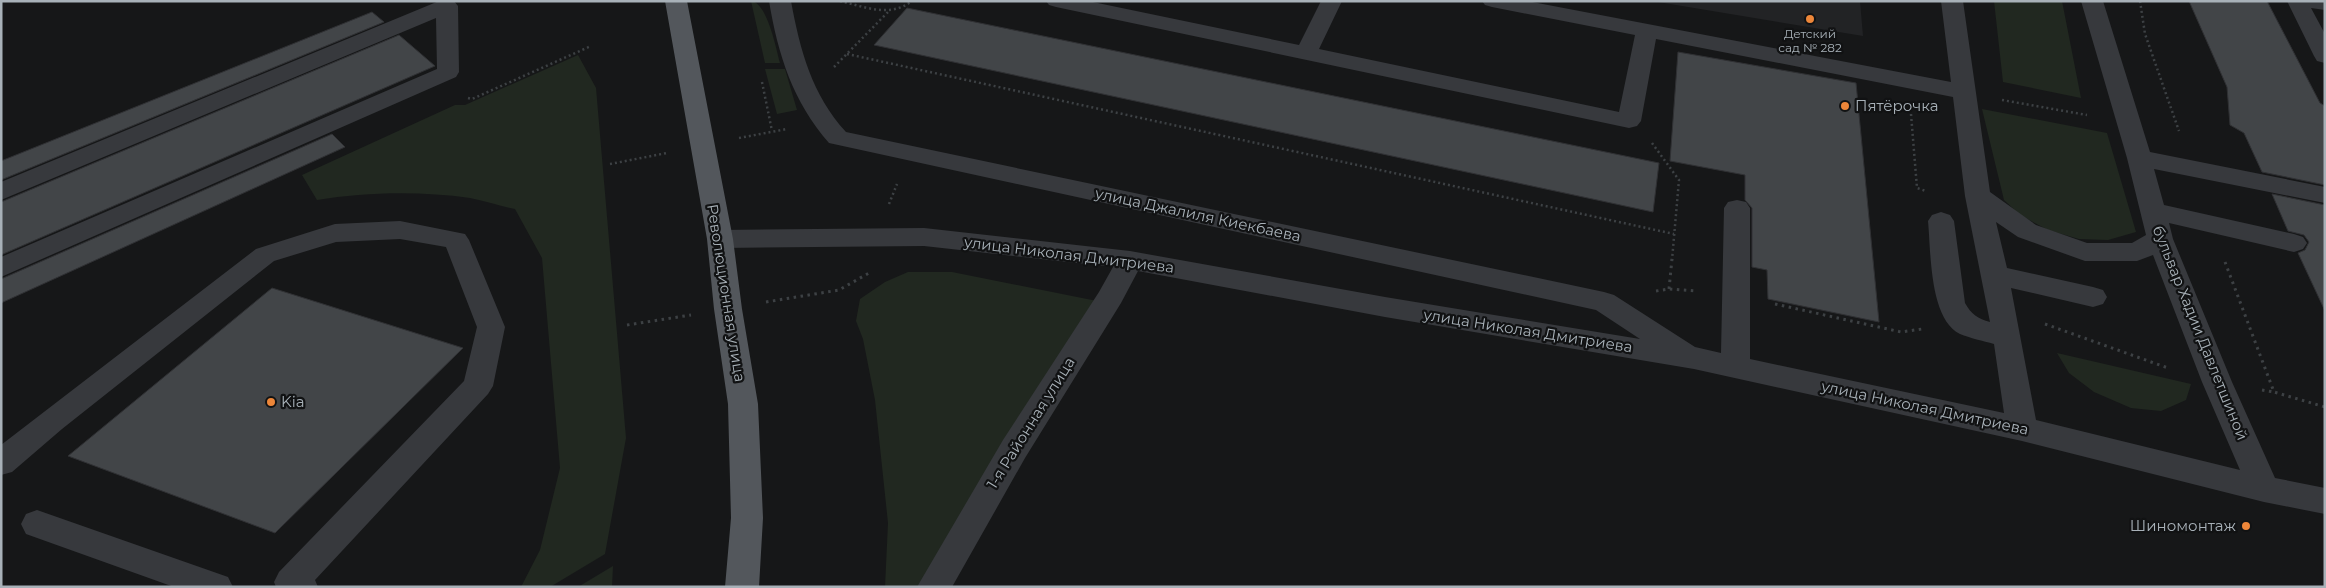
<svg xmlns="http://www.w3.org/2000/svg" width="2326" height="588" viewBox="0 0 2326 588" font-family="Montserrat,sans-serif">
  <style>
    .built { fill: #222325 }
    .green { fill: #212820 }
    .building { fill: #424548; stroke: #303134 }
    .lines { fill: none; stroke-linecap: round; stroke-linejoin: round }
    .path-far1 { stroke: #3d4144; stroke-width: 2.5; stroke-dasharray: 2 3; stroke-linecap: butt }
    .path { stroke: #3d4144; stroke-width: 3; stroke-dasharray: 2.5 4.5; stroke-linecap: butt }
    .minor { fill: #37393d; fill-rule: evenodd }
    .major { fill: #53575c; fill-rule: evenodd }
    .poi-dot { fill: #ed8639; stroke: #111213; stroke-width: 2 }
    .labels { text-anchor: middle; stroke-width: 4.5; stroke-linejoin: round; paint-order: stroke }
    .far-poi-label { font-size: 12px; fill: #a8b1b8; stroke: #111213 }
    .poi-label { font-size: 15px; fill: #a8b1b8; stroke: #111213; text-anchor: start }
    .street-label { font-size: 15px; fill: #a8b1b8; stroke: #111213 }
  </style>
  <rect width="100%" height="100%" fill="#161718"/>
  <path class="built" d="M1652,1H1860L1863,36Z"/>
  <path class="green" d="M751,1C767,2 776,48 780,63H765Z
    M1994,1H2062L2081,98L2003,82Z
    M578,55L596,88L626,438L605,554L550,587H521L540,550L560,468L542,258L515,209C500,206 485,201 470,198C420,191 366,192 317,200L302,175L455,105H465Z
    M765,69H785L797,110L777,114Z
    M1982,109L2107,133L2136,232L2108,240L2079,239L2048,230L2020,215L2004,200Z
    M908,272H952L1097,301L921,587H885L888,523L875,400L863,339L856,321L860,299L885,282Z
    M2057,353L2191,384L2186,400L2161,411L2131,408L2094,392L2069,373Z
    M613,566L612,587H578Z"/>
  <path class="building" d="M2189,1H2267L2320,103L2325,106V185L2262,172L2244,133L2230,125L2227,87Z
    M907,8L1659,163L1653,212L874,45Z
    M372,12L384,22L1,180V161Z
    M399,35L435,66L1,255V202Z
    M1678,52L1856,83L1879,322L1768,299L1767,270L1752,267V208L1745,200V175L1670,161Z
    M332,134L345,147L1,303V279Z
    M2272,194L2325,205V311L2298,253L2305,250L2309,242L2304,235L2288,231Z
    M272,288L463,348L275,533L68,456Z"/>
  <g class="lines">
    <path class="path-far1" d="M840,1C865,7 890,18 912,1
      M2140,1L2145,34L2179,131
      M847,54L1674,234
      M834,67L888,12
      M762,82L772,131
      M468,98L472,99L591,46
      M2002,100L2087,115
      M1911,114L1917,188L1926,191
      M739,138L787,129
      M1652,143L1679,180L1672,260
      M610,164L667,153
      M889,204L897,184"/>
    <path class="path" d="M2225,262L2274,392L2325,407
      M1669,289L1672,259
      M1656,291L1669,289L1697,291
      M766,302L839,290L869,273
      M1775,304L1901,332L1922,329
      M2045,324L2168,368
      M627,325L691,315
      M2262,390L2274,392"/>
    <path class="minor" d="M439,1H454L458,6L459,72L456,77L1,277V257L437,69L436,18L1,200V182Z
      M769,1H791C800,50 812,95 846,132L1604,292L1614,295L1695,347L1721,353L1724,208L1728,202L1737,200L1746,202L1750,208V359L2004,413L1994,344C1983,341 1970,338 1960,334C1929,319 1931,251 1928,221L1932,215L1941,212L1950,215L1954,221L1965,303C1971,314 1978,319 1990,322L1965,196L1953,97L1656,39L1641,121L1637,126L1629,128L1056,7L1049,5L1046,1H1088L1299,45L1321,1H1342L1319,49L1619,112L1635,35L1492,7L1485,5L1482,1H1527L1951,82L1941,1H1963L1990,192L2036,225L2087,243H2132L2146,235L2127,158L2081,1H2103L2150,152L2325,187V203L2154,169L2164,205L2294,234L2303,237L2307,243L2303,249L2294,252L2169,223L2173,239L2232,382L2275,478L2325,488V514L2264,502L2022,441L1694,369L1385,317L1138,271L1121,303L1025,458L952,587H917L1003,440L1099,292L1113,267L924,246L720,248L711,245L707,239L711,233L720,230L924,228L1130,251L1385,297L1640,339L1596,310L829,143C793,102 778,55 769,1ZM1996,222L2018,237L2085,261H2137L2153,255L2202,382L2240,470L2036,420L2011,288L2093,307L2103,304L2107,297L2103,290L2093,287L2007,268Z
      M2287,1H2325V10L2311,8L2325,34V63L2317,61L2314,56Z
      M400,221L465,234L469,240L505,327L493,386L488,394L315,580L318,587H276L274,582L279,572L464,381L477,327L446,247L400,239L336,242L274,261L62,429L12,472L1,475V445L256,249L335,224Z
      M37,510L228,577L233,587H174L26,534L21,524L26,514Z"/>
    <path class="major" d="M665,1H687L733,239L742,309L758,404L763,518L759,587H725L731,518L728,404L714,309L707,239Z"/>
  </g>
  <g class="poi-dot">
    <circle cx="1810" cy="19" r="5"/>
    <circle cx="1845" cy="106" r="5"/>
    <circle cx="271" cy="402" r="5"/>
    <circle cx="2246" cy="526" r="5"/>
  </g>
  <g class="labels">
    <g class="far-poi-label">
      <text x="1810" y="38">Детский<tspan x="1810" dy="14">сад № 282</tspan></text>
    </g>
    <g class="poi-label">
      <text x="1855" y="111">Пятёрочка</text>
      <text x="281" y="407">Kia</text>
      <text x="2236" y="531" text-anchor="end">Шиномонтаж</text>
    </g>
    <g class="street-label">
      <text transform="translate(1198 215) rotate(12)" y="5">улица Джалиля Киекбаева</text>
      <text transform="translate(1069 255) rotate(7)" y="5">улица Николая Дмитриева</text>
      <text transform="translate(726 293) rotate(81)" y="5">Революционная улица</text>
      <text transform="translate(1528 331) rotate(9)" y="5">улица Николая Дмитриева</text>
      <text transform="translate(2200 333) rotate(68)" y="5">бульвар Хадии Давлетшиной</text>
      <text transform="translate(1925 408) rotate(12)" y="5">улица Николая Дмитриева</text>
      <text transform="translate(1031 423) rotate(-58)" y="5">1-я Районная улица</text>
    </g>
  </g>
  <rect width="2326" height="588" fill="none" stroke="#a8b1b8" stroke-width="5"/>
</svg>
